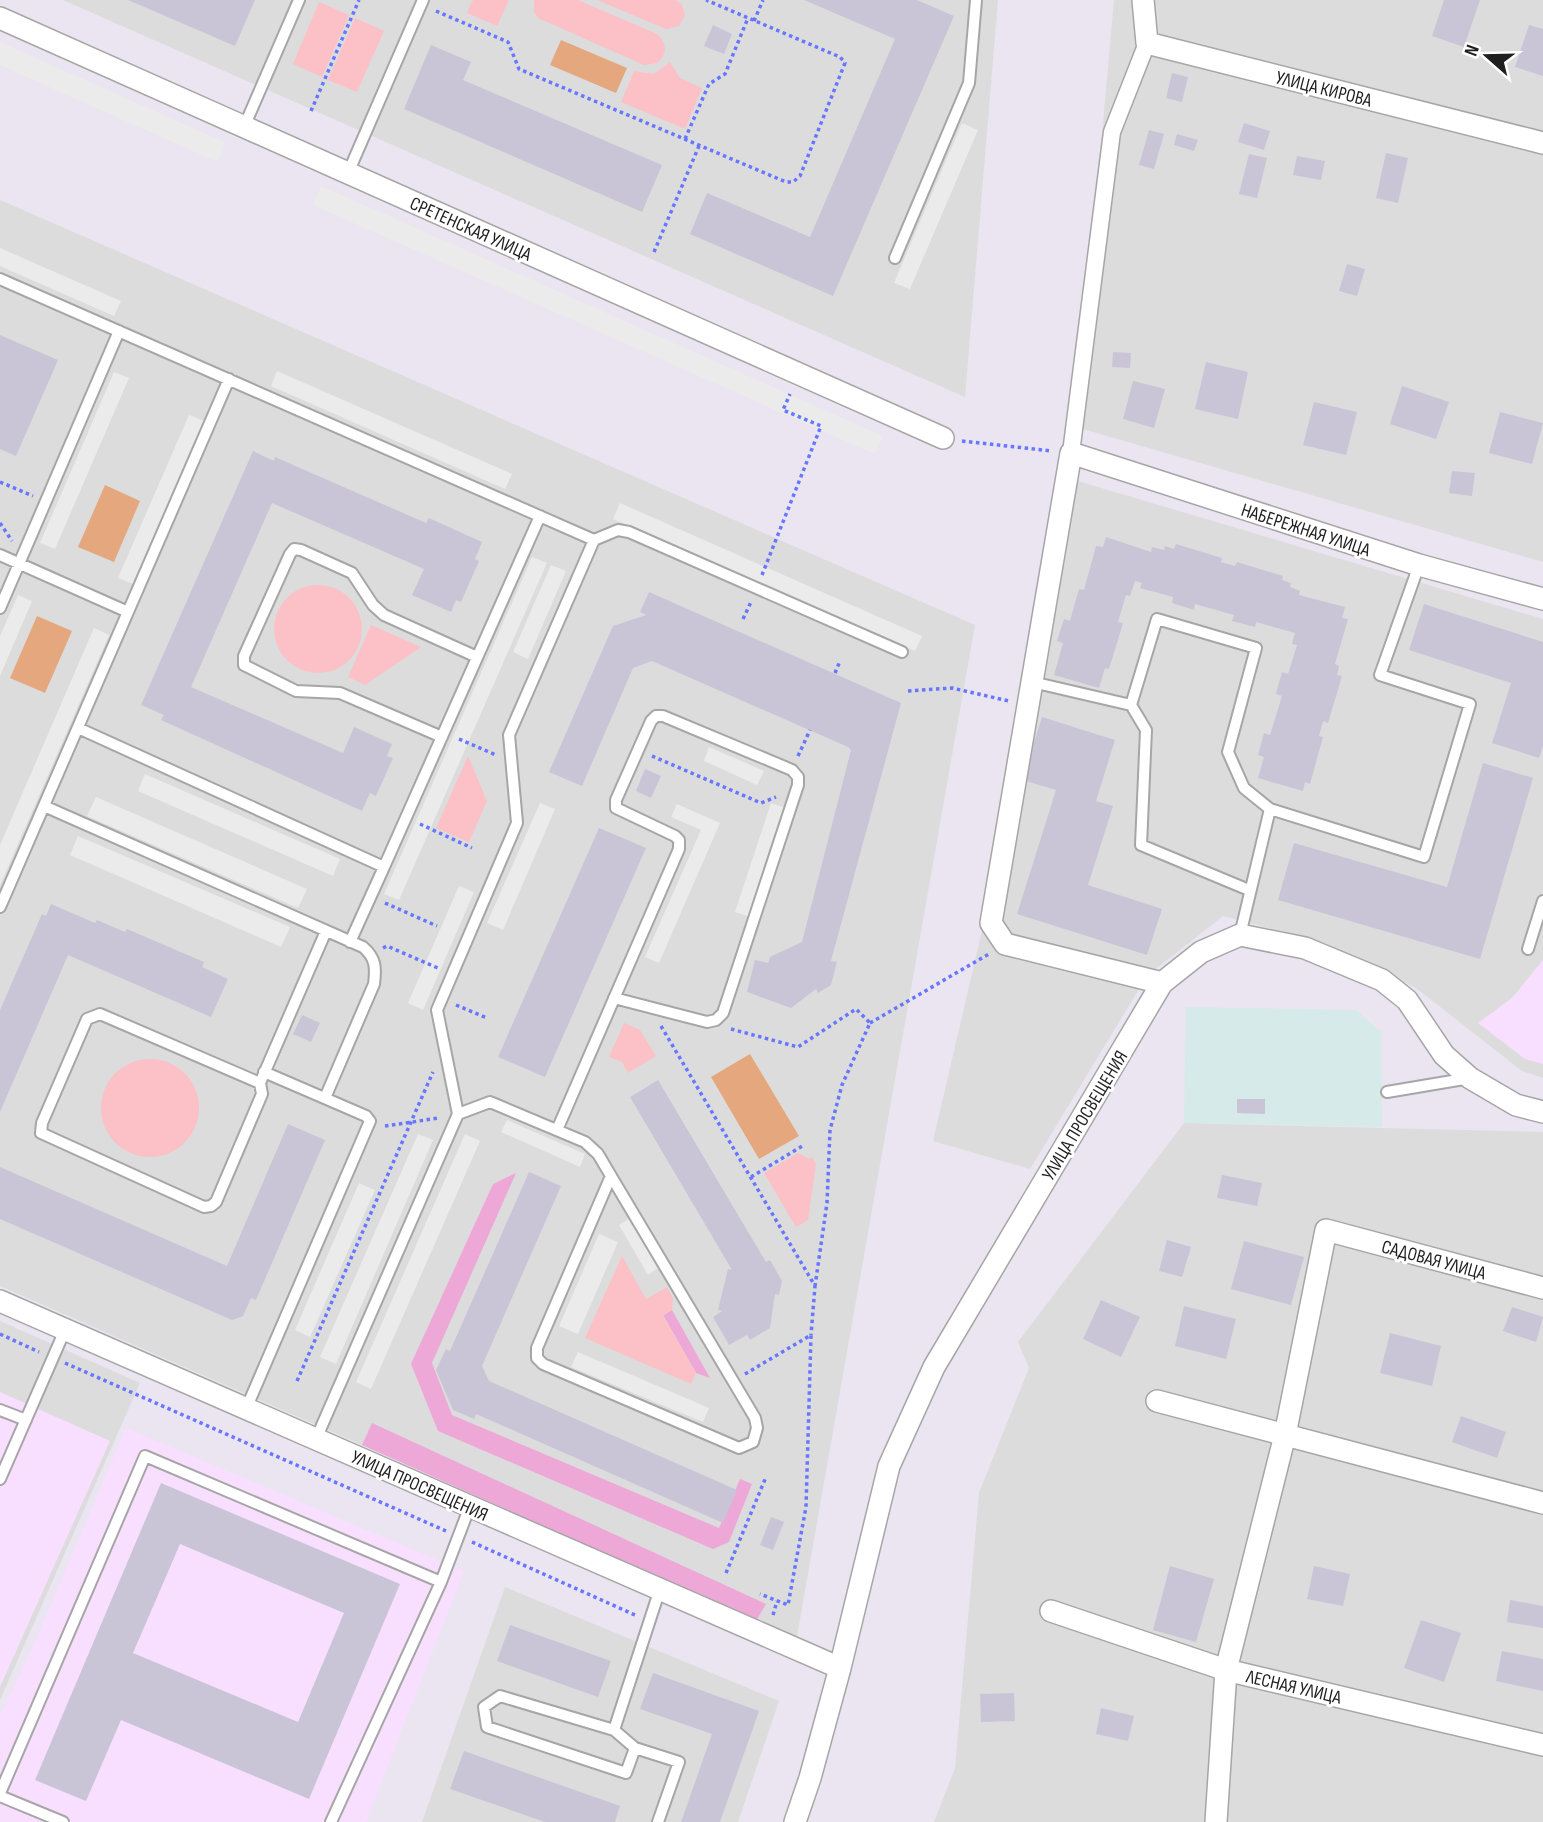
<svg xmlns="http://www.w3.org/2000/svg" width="1543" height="1822" viewBox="0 0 1543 1822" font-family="'Sofia Sans Condensed',sans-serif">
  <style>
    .residential { fill: #dcdcdd }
    .industrial { fill: #d6eae9 }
    .education { fill: #f8dfff }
    .grass { fill: #eda8d8 }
    .park { fill: #fcc0c7 }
    .pitch { fill: #e4a77e }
    .parking { fill: #ebebeb }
    .building { fill: #c9c5d7; fill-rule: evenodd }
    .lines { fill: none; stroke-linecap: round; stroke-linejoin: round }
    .service-casing { stroke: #a6a6a6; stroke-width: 14 }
    .pedestrian-casing { stroke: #a6a6a6; stroke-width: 19 }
    .minor-casing { stroke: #a6a6a6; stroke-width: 24 }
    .path { stroke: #6777ff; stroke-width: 3.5; stroke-dasharray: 3.5 3.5; stroke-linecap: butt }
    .service { stroke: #fff; stroke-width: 10 }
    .pedestrian { stroke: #fff; stroke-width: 16 }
    .minor { stroke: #fff; stroke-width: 21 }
    .labels { text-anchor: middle; stroke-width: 6; stroke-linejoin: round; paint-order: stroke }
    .street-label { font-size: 19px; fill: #1f1f1f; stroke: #fff }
  </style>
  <rect width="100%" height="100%" fill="#eae5f0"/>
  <path class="residential" d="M63,0H998L965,397Z
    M1114,0H1543V562L1076,427Z
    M0,200L975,625L797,1636L0,1286Z
    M1071,479L1543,619V1078L1522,1071L1416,988L1325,943L1223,916L1147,976L1030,1169L933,1141L995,875Z
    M1184,1123L1543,1132V1822H934L955,1768L979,1493L1029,1368L1018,1342Z
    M0,1321L140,1383L0,1700Z
    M505,1587L779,1701L738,1822H422Z"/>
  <path class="industrial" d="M1186,1007L1356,1010L1381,1032L1382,1127L1184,1123Z"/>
  <path class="education" d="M1543,960V1064L1525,1059L1478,1023L1512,998Z
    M0,1392L110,1441L0,1687Z
    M126,1428L464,1571L366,1822H0V1716L33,1647Z"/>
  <path class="grass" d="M516,1173L432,1363L452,1415L719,1528L740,1479L752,1484L729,1542L713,1549L438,1431L411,1364L493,1184Z
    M672,1310L710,1378L696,1373L663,1315Z
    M372,1423L766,1604L756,1621L362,1445Z"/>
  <path class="park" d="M473,0H509L497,26L467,13Z
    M534,0H578L657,34C667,43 668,54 657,63L644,65L538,18L534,12Z
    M597,0H676L682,5L685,15L679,26L666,29Z
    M319,2L349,15L322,77L293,64Z
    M355,18L384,31L357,92L328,80Z
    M670,62L680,78L702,88L685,129L621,102L634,71L654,74Z
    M274 629a44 44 0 1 1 88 0a44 44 0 1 1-88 0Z
    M371,625L421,647L365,685L348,677Z
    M468,756L487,801L469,842L436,828Z
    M624,1023L640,1030L656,1056L628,1073L622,1062L609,1057Z
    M101 1108a49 49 0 1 1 98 0a49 49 0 1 1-98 0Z
    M798,1153L809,1159L812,1157L816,1164L808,1220L796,1227L764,1173Z
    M622,1256L646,1299L667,1287L673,1298L672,1310L663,1316L696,1373L691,1384L585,1338Z"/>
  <path class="pitch" d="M561,40L627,68L616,93L550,65Z
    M105,485L140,501L114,562L78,547Z
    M37,616L72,631L45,693L10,678Z
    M750,1054L799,1136L759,1159L711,1077Z"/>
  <path class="parking" d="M0,42L226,143L218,162L0,65Z
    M962,123L978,130L910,289L894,283Z
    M321,186L883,436L875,454L313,205Z
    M0,248L121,301L114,316L0,266Z
    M277,371L512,474L505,489L271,386Z
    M114,372L129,378L55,549L40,543Z
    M189,415L204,421L133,584L118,578Z
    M620,503L922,636L915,651L613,519Z
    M532,557L547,563L399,900L384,894Z
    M551,565L566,571L528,659L513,652Z
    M18,595L32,601L0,676V636Z
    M94,628L109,635L0,885V845Z
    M709,747L764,771L757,785L704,761Z
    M145,774L340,859L333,876L138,791Z
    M96,797L307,889L298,908L87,816Z
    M540,803L555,809L503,930L487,923Z
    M771,803L786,808L750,917L735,912Z
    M677,804L720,823L659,963L645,957L701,830L671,817Z
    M78,836L290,927L281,947L70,855Z
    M459,886L474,892L423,1010L408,1003Z
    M507,1120L585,1154L580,1167L501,1132Z
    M418,1134L433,1140L336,1364L320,1357Z
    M465,1134L480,1141L371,1389L356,1382Z
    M359,1183L375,1190L310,1337L295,1330Z
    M632,1217L661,1266L648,1275L619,1225Z
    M599,1234L618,1242L578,1334L559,1326Z
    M578,1352L709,1408L703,1422L571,1367Z"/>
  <path class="building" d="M128,0H255L235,46Z
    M804,0H917L954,16L833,296L690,234L707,193L810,237L895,39Z
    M1444,0H1480L1464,47L1432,36Z
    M713,25L732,34L724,54L704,46Z
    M1529,25L1543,29V76L1515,67Z
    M431,45L471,62L463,80L662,165L642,212L404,109Z
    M1172,73L1188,77L1182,102L1166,98Z
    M1244,123L1270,131L1264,150L1238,142Z
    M1149,130L1164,134L1154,169L1139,165Z
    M1177,134L1198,140L1194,151L1174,145Z
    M1386,153L1408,158L1398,203L1376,198Z
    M1249,154L1267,158L1257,198L1239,194Z
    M1297,156L1325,161L1321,180L1293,175Z
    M1347,264L1365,269L1357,296L1339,291Z
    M0,335L58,360L16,456L0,449Z
    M1113,352L1131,353L1130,368L1112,367Z
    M1206,362L1248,372L1238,419L1195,409Z
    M1133,381L1165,389L1154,428L1123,419Z
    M1402,386L1449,402L1436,439L1390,424Z
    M1314,402L1357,412L1346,455L1303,445Z
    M1500,412L1543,423L1532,464L1489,453Z
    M253,451L274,461L275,457L426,523L429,518L482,542L475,559L479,561L461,602L456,600L451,612L412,595L424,569L272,503L191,687L343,753L354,727L392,744L387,756L393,758L376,796L370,793L362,811L161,720L164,715L141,705Z
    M1452,471L1475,473L1472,496L1449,493Z
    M1106,537L1151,552L1152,547L1164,550L1165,546L1174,549L1176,544L1222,558L1221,562L1235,566L1237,562L1283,576L1282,580L1291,583L1290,587L1300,591L1299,595L1345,607L1342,618L1348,619L1335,664L1339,666L1337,675L1342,676L1328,723L1323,721L1319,736L1323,737L1310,784L1305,782L1303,791L1258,778L1264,757L1258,755L1264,733L1270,735L1282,696L1276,694L1282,672L1288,674L1297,645L1292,644L1295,633L1256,622L1255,627L1232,621L1234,615L1195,604L1194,610L1172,603L1173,597L1140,588L1142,583L1135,581L1130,596L1126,595L1118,622L1123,623L1109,669L1105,668L1099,688L1054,675L1063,643L1057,641L1064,619L1070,621L1079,589L1084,590L1096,546L1103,547Z
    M649,592L901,703L831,961L837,962L831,985L818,993L816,989L791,1008L747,992L755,960L768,963L770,957L802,942L851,750L848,747L652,661L633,668L582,786L549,772L613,626L646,615L640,612Z
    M1424,604L1543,642V746L1539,758L1492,743L1511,683L1409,650Z
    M1042,717L1115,740L1096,801L1113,806L1088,885L1162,909L1147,955L1017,914L1056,790L1022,780Z
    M1483,763L1533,778L1480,959L1278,900L1294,843L1447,887Z
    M645,769L661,776L651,798L636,791Z
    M599,828L646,848L545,1077L498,1057Z
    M51,904L95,923L97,920L125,932L127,929L204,962L202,967L228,979L211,1017L68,955L0,1112V1010L42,914L46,916Z
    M302,1015L320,1023L311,1042L293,1034Z
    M658,1080L766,1262L770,1260L782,1281L779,1295L775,1294L770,1328L750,1340L747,1335L729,1345L713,1317L722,1311L718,1310L728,1269L732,1270L630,1097Z
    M1237,1099H1265V1114L1237,1113Z
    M288,1124L325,1140L256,1300L251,1298L243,1316L232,1320L0,1219V1167L227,1266Z
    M529,1172L561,1186L482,1366L489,1381L737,1490L723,1523L476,1414L474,1419L453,1410L436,1370L446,1349L450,1351Z
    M1222,1175L1262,1183L1257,1206L1217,1198Z
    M1167,1240L1191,1247L1182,1277L1159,1271Z
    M1244,1241L1304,1257L1291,1305L1231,1289Z
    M1101,1300L1140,1317L1121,1357L1083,1339Z
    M1184,1306L1236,1319L1226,1359L1175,1346Z
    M1512,1307L1543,1317L1536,1342L1503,1331Z
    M1390,1333L1441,1346L1432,1386L1380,1373Z
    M1461,1416L1506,1432L1497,1458L1452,1442Z
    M161,1483L400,1584L309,1799L121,1720L86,1801L35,1780ZM180,1544L344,1613L298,1722L133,1653Z
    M771,1517L784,1522L773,1550L760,1545Z
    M1170,1566L1214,1579L1196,1642L1153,1630Z
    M1314,1566L1350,1574L1343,1606L1307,1599Z
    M1510,1600L1543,1606V1628L1507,1622Z
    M1421,1620L1461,1633L1444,1682L1404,1668Z
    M510,1625L611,1661L598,1697L497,1661Z
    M1502,1651L1543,1659V1691L1496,1681Z
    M653,1673L759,1711L720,1822H681L712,1734L640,1709Z
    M1014,1693L1015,1721L981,1722L980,1694Z
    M1101,1708L1134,1716L1128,1741L1096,1734Z
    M464,1751L620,1806L615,1822H545L450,1789Z"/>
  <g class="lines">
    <g class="service-casing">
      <path id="service" d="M244,127L299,0
        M348,173L423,0
        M895,258L969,83L976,0
        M0,279L594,540L618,530L629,532L902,652
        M0,555L128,612
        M0,608L119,331
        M1032,682L1131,705L1157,619L1256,648L1228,752L1244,788L1270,809L1240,935
        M1131,705L1146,730L1141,845L1249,890
        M78,728L384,867L540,516
        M442,737L340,693L296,691L244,665V656L290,554L294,549L301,550L352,573L373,605L384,615L477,657
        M44,806L363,947C376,958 376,968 374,984L325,1098
        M1270,809L1424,857L1470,704L1380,675L1419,565
        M0,907L229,379
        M350,942L384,867
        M1528,949L1543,901
        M260,1083L262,1094L216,1202L211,1206L204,1207L41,1133L42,1123L87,1019L100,1014L260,1083L326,931
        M1387,1092L1470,1078
        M458,1114L437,1010L517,823L509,735L594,540
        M557,1130L679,849V840L675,836L616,808V800L651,721L656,716H663L792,770L798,777V785L723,1013L716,1020L707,1022L614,998
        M246,1409L370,1121L366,1116L264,1072
        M0,1410L26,1420
        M316,1439L458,1114L490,1102L585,1142L598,1154L611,1176L537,1348V1358L543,1364L739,1448L753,1442L757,1428L755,1418L611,1176
        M0,1479L65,1330
        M614,1730L500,1696L484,1707L487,1727L626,1773L635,1748
        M0,1793L145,1456L441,1582
        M0,1796L63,1822
        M331,1822L441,1582L470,1506
        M658,1822L679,1762L635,1748L614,1730L660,1589"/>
    </g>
    <g class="pedestrian-casing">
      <path id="pedestrian" d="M1071,453L1112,132L1147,43"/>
    </g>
    <g class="minor-casing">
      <path id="minor" d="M1143,0L1147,43L1543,143
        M0,18L943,438
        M1162,983L1005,944L991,923L1071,453L1419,565L1543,599
        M0,1301L840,1668
        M1157,1401L1543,1503
        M1051,1611L1226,1670L1543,1745
        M795,1822L810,1778L840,1668L889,1466L934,1367L1162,983L1201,952L1240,935L1305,948L1382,980L1407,1000L1444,1055L1470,1078L1516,1105L1543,1112
        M1216,1822L1226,1670L1285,1435L1326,1230L1543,1288"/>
    </g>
    <path class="path" d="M436,11L508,42L519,69L786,182H793L800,176L845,63L840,57L706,0
      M754,21L763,0
      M311,111L359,0
      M685,139L709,84L725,74L748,18
      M654,252L699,146
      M962,441L1052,451
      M0,482L33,496
      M0,523L12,541
      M762,575L821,426L783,410L790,394
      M743,619L751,602
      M835,673L840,661
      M908,691L952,688L1009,701
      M459,739L496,755
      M652,756L761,803L776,797
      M798,756L810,730
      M420,824L472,848
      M385,903L437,926
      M383,948L387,946L440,969
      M456,1005L487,1018
      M870,1023L989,954
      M661,1026L815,1286L811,1335
      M731,1029L798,1047L856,1009L870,1023L842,1085L830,1130L827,1203L815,1286
      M385,1126L439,1118
      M751,1177L804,1145
      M0,1334L39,1352
      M65,1363L446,1531
      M745,1374L811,1335L806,1507L788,1605L760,1594
      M297,1381L433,1072
      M472,1542L635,1615
      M726,1573L766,1477
      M773,1615L777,1601"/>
    <use href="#service" class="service"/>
    <use href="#pedestrian" class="pedestrian"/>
    <use href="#minor" class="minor"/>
  </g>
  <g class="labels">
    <g class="street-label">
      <text transform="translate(1324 88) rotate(14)" y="7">УЛИЦА КИРОВА</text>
      <text transform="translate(471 228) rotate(24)" y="7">СРЕТЕНСКАЯ УЛИЦА</text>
      <text transform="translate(1306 529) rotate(18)" y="7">НАБЕРЕЖНАЯ УЛИЦА</text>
      <text transform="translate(1084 1115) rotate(-59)" y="7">УЛИЦА ПРОСВЕЩЕНИЯ</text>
      <text transform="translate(1434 1259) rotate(15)" y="7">САДОВАЯ УЛИЦА</text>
      <text transform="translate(420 1485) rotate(24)" y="7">УЛИЦА ПРОСВЕЩЕНИЯ</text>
      <text transform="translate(1294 1686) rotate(13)" y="7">ЛЕСНАЯ УЛИЦА</text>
    </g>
  </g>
  <g transform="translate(1487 56) rotate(290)" stroke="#ffffff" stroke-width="5" paint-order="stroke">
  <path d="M0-5L12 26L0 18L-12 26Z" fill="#1f1f1f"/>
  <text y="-10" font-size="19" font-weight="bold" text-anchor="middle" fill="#1f1f1f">N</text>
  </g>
</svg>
